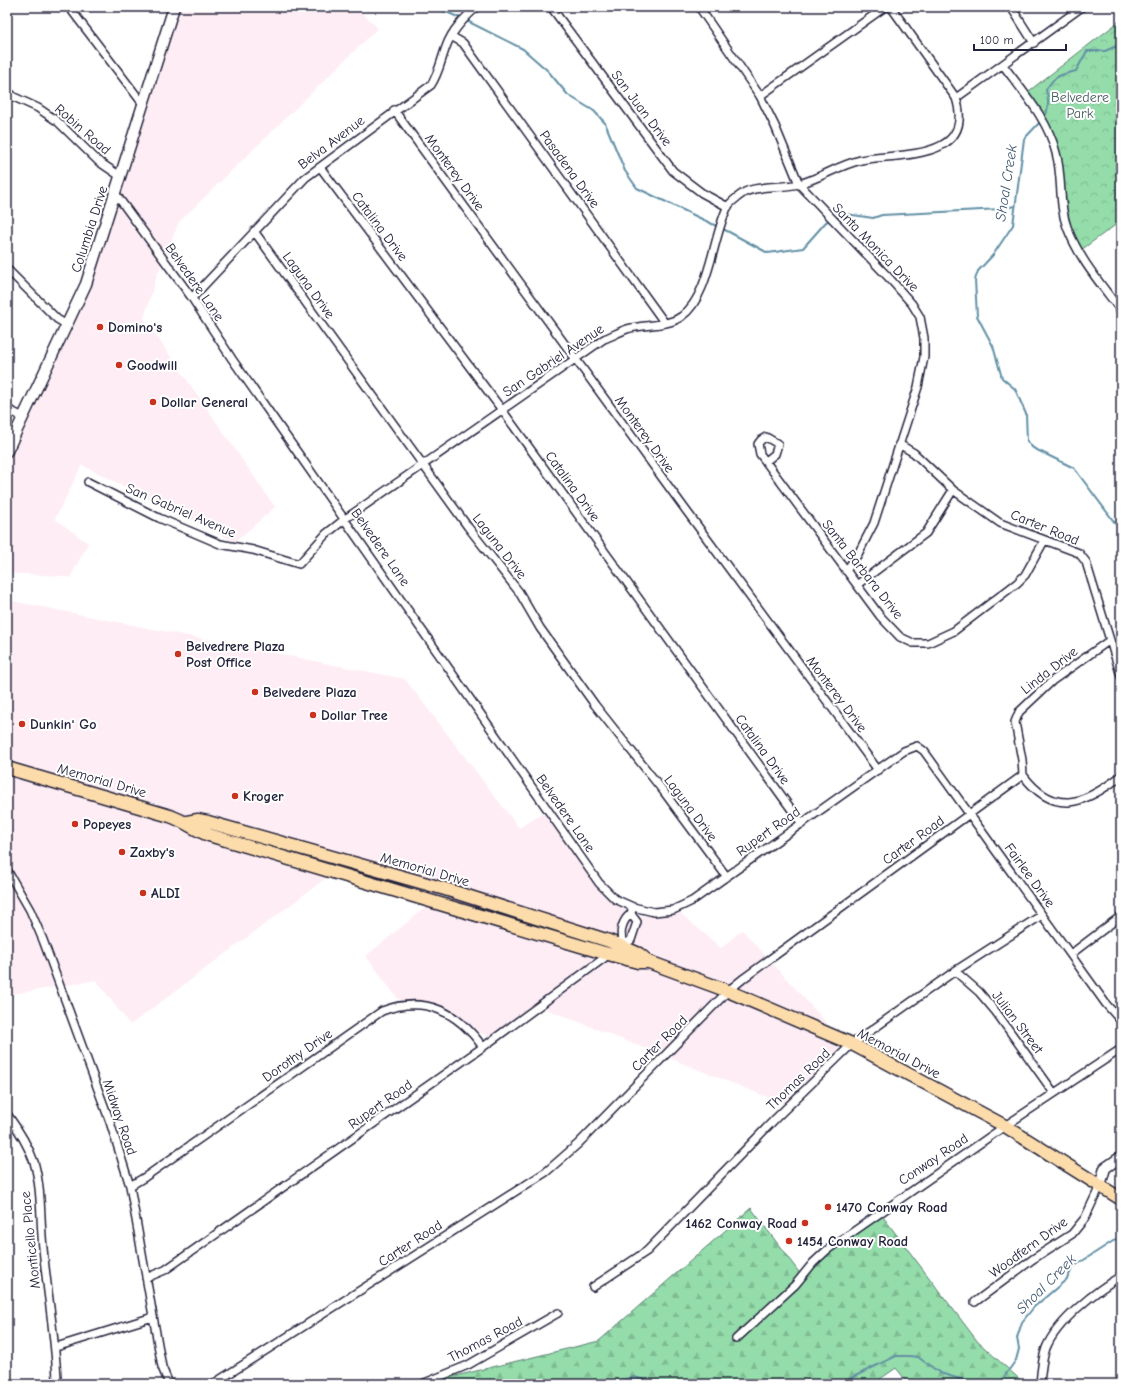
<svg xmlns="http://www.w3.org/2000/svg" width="1128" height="1391" viewBox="0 0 1128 1391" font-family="'Comic Neue',sans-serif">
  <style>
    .built { fill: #feedf4 }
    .forest { fill: url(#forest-firs); stroke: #5b7f72 }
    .park { fill: url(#park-crowns); stroke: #5b7f72 }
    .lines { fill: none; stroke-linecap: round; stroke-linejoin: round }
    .stream { stroke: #6290a5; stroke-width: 2 }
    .street-casing { stroke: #22223b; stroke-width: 10 }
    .secondary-casing { stroke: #22223b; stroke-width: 13 }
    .primary-casing { stroke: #22223b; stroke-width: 15 }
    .street { stroke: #fff; stroke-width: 7 }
    .secondary { stroke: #fff; stroke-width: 10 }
    .primary { stroke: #fddcac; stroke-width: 12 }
    .poi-dot { fill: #c8321e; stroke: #fff; stroke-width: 1.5 }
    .labels { text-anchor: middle; stroke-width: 4; stroke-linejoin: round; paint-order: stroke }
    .park-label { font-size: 14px; fill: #445a5c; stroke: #fff }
    .street-label { font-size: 14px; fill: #22223b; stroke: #fff }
    .poi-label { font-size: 14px; font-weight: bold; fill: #22223b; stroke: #fff; text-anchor: start }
    .water-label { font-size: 15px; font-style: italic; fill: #425970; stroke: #fff }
  </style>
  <defs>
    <pattern id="forest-firs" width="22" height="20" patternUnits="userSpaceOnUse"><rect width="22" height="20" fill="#94dcaa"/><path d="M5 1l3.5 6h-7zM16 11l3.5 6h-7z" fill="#7fbc93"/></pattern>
    <pattern id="park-crowns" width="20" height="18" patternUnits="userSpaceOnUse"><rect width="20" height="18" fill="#94dcaa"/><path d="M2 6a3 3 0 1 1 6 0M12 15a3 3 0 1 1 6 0" fill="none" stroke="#7fbc93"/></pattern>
  </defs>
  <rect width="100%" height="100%" fill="#fff"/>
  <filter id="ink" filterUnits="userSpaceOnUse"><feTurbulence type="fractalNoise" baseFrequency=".025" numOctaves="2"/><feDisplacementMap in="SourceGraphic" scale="8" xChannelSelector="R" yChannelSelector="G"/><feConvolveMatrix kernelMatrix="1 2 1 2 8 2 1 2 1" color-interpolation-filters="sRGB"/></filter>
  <g filter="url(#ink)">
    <path class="built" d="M176,7H356L378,28L179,222L156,278L144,318L275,507L235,542L82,465L55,519L88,543L70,578L62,576L7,573V452L65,329L116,172Z
      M7,600L405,679L519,828L543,812L601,893L635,917L678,911L721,948L742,930L847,1045L787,1105L541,1007L488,1036L398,999L366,956L432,902L337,870L130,1025L96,980L7,995Z"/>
    <path class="forest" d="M751,1208L801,1275L877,1209L978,1342L1025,1384H909L896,1368L873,1384H423L599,1341Z"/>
    <path class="park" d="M1121,20V221L1081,250L1061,208L1056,150L1025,94Z"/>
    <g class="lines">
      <path class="stream" d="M444,11L460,18
        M467,21L523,49L548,71L568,95L594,111L605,123L625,171L637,188L729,232L768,253L803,248L826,222L846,214L873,218L882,215L1001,209L1015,206
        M1044,117C1049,110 1049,98 1046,90C1054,75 1061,75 1076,71L1087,51H1105L1121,44
        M1041,121L1024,139L1013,225L993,255L978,271L975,280L977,316L993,346L1002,378L1015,389L1026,414L1027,441L1033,448L1074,468L1121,531
        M602,1384L634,1377L659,1384
        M839,1384L896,1356H909L918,1357L940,1373L960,1379L991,1384
        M999,1384L1016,1360L1019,1349L1017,1338L1022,1322L1034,1307L1067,1279L1073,1267L1121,1236"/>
      <g class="street-casing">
        <path id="street" d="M69,7L143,104
          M551,7L673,171L702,193L728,207
          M699,7L760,96L775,126L799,184L891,280L912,304L920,317L924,338V357L918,387L874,523L858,554L846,571
          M1011,7L1034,43
          M451,36L463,43L664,322
          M1003,65C1023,92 1048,119 1056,153C1063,177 1058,203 1067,227C1079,259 1101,284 1121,311
          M7,90L14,97L38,108L57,121L98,161L120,176
          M760,96L885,7
          M956,98L1082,7
          M394,110L685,509L878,770
          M320,167L502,410L802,824
          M115,193L192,298L232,359L599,883L615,899L633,907L654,912L673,910L692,901L904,751L917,746L924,751L1106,1004L1121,1021
          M254,231L468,527L519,592L540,628L595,705L664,792L727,877
          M7,269L57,319L67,325
          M192,298L305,178L431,85C439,73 441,60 446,47C452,30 464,18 477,7
          M7,409L23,417
          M899,444L914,453L953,490L1000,523L1079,553L1086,562L1121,676
          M766,461L775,454L778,444L766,437L761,440L758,444L760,454L880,616L900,637L913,643H928L954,631L1017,583L1025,575L1044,541
          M88,482L159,518L220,544L253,550L299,564L326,534L345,519L604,339C612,336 619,332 627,329C644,324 668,327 682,316C709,297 713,237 727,208C729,203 740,195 745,192C759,185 784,188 799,184C821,178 839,165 861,160C899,153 976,161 956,98L891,7
          M858,584L926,533L953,490
          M1023,775L1022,760L1015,722L1019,712L1052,681L1110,640
          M1023,775C1055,818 1086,803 1121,776
          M7,870L30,910L43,940L110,1122L130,1186L162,1367L169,1384
          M623,943C619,933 622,920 631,914L632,909
          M620,947L631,940L637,922L631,914
          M1071,954L1121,916
          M955,971L979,992L996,1012L1054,1093
          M7,1114C18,1129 28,1145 34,1162C42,1189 40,1220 43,1248C47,1291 55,1335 57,1379
          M130,1186L145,1177L382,1011C425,995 457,1011 483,1047
          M146,1278L165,1270L483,1047L611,953
          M593,1287L647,1251L776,1118L852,1044L955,971L1042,915
          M975,1302L1033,1259L1072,1234L1085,1218L1100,1186
          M736,1339L795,1285L813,1263L827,1250L1005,1126L1121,1049
          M56,1347L153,1317
          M213,1384L546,1172L578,1144L728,991L744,978L1023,775
          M422,1384L468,1365L558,1313
          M1040,1384C1041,1372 1042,1359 1046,1348C1057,1321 1097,1290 1121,1276"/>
      </g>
      <g class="secondary-casing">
        <path id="secondary" d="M7,451L86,284L174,7
          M1100,1186L1105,1168L1121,1157"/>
      </g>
      <g class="primary-casing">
        <path id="primary" d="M7,768L170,816C185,821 195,830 209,835L601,952L638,962H649
          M187,822L198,820L208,822L445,889L609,941L639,954L649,962L728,991L852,1044L1005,1126L1121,1199"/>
      </g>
      <use href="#street" class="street"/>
      <use href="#secondary" class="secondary"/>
      <use href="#primary" class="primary"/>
    </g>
  </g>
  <g class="poi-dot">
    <circle cx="100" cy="327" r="4"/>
    <circle cx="119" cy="365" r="4"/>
    <circle cx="153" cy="402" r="4"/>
    <circle cx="178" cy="654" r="4"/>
    <circle cx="255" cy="692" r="4"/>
    <circle cx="313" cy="715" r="4"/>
    <circle cx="22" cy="724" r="4"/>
    <circle cx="235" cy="796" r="4"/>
    <circle cx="75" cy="824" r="4"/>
    <circle cx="122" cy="852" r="4"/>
    <circle cx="143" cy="893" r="4"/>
    <circle cx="828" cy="1207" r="4"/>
    <circle cx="805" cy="1223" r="4"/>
    <circle cx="789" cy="1241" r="4"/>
  </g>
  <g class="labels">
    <g class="park-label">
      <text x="1080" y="102">Belvedere<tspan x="1080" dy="16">Park</tspan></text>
    </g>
    <g class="street-label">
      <text transform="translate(642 108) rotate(53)" y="5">San Juan Drive</text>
      <text transform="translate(83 129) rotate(41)" y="5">Robin Road</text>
      <text transform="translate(331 142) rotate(-37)" y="5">Belva Avenue</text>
      <text transform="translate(570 169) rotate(54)" y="5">Pasadena Drive</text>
      <text transform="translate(455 172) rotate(54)" y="5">Monterey Drive</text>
      <text transform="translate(380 226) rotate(53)" y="5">Catalina Drive</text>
      <text transform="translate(89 229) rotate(-72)" y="5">Columbia Drive</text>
      <text transform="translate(876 247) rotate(46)" y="5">Santa Monica Drive</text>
      <text transform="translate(195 282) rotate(55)" y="5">Belvedere Lane</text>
      <text transform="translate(309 285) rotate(54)" y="5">Laguna Drive</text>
      <text transform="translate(553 360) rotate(-34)" y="5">San Gabriel Avenue</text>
      <text transform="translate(645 434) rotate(54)" y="5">Monterey Drive</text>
      <text transform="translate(573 486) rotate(54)" y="5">Catalina Drive</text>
      <text transform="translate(181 510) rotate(23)" y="5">San Gabriel Avenue</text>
      <text transform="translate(1045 527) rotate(22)" y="5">Carter Road</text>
      <text transform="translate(500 546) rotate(52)" y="5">Laguna Drive</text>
      <text transform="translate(381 547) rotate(55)" y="5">Belvedere Lane</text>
      <text transform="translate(863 569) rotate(52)" y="5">Santa Barbara Drive</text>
      <text transform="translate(1049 670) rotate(-38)" y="5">Linda Drive</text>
      <text transform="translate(837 694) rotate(53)" y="5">Monterey Drive</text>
      <text transform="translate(763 749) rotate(54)" y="5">Catalina Drive</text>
      <text transform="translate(102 780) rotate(16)" y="5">Memorial Drive</text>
      <text transform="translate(691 808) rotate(53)" y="5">Laguna Drive</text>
      <text transform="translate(566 813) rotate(55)" y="5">Belvedere Lane</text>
      <text transform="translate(768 831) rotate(-35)" y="5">Rupert Road</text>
      <text transform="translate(913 840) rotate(-36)" y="5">Carter Road</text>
      <text transform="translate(425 869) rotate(16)" y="5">Memorial Drive</text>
      <text transform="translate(1030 875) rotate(54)" y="5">Fairlee Drive</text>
      <text transform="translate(1018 1022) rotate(53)" y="5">Julian Street</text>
      <text transform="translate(659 1043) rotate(-45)" y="5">Carter Road</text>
      <text transform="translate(899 1053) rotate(28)" y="5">Memorial Drive</text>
      <text transform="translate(297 1055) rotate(-35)" y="5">Dorothy Drive</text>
      <text transform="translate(798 1079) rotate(-44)" y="5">Thomas Road</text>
      <text transform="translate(380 1104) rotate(-35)" y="5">Rupert Road</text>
      <text transform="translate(120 1117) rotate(71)" y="5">Midway Road</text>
      <text transform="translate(933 1159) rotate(-34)" y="5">Conway Road</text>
      <text transform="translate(30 1240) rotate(-96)" y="5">Monticello Place</text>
      <text transform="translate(410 1243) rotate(-33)" y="5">Carter Road</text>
      <text transform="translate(1028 1247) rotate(-36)" y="5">Woodfern Drive</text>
      <text transform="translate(485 1339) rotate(-28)" y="5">Thomas Road</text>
    </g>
    <g class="poi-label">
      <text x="108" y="332">Domino's</text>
      <text x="127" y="370">Goodwill</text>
      <text x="161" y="407">Dollar General</text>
      <text x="186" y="651">Belvedrere Plaza<tspan x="186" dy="16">Post Office</tspan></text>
      <text x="263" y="697">Belvedere Plaza</text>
      <text x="321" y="720">Dollar Tree</text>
      <text x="30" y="729">Dunkin' Go</text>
      <text x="243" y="801">Kroger</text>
      <text x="83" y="829">Popeyes</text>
      <text x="130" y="857">Zaxby's</text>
      <text x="151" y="898">ALDI</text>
      <text x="836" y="1212">1470 Conway Road</text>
      <text x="797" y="1228" text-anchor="end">1462 Conway Road</text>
      <text x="797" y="1246">1454 Conway Road</text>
    </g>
    <g class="water-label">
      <text transform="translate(1006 183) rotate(-81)" y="5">Shoal Creek</text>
      <text transform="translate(1046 1284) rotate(-45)" y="5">Shoal Creek</text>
    </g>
  </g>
  <rect width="1128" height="1391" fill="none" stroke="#fff" stroke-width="24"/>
  <rect x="12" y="12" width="1104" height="1367" fill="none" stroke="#22223b" stroke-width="1.5" filter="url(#ink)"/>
  <path d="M974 44v6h92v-6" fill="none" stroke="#22223b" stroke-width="2"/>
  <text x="980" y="44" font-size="12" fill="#22223b" stroke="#ffffff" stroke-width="3" paint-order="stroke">100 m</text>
</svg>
